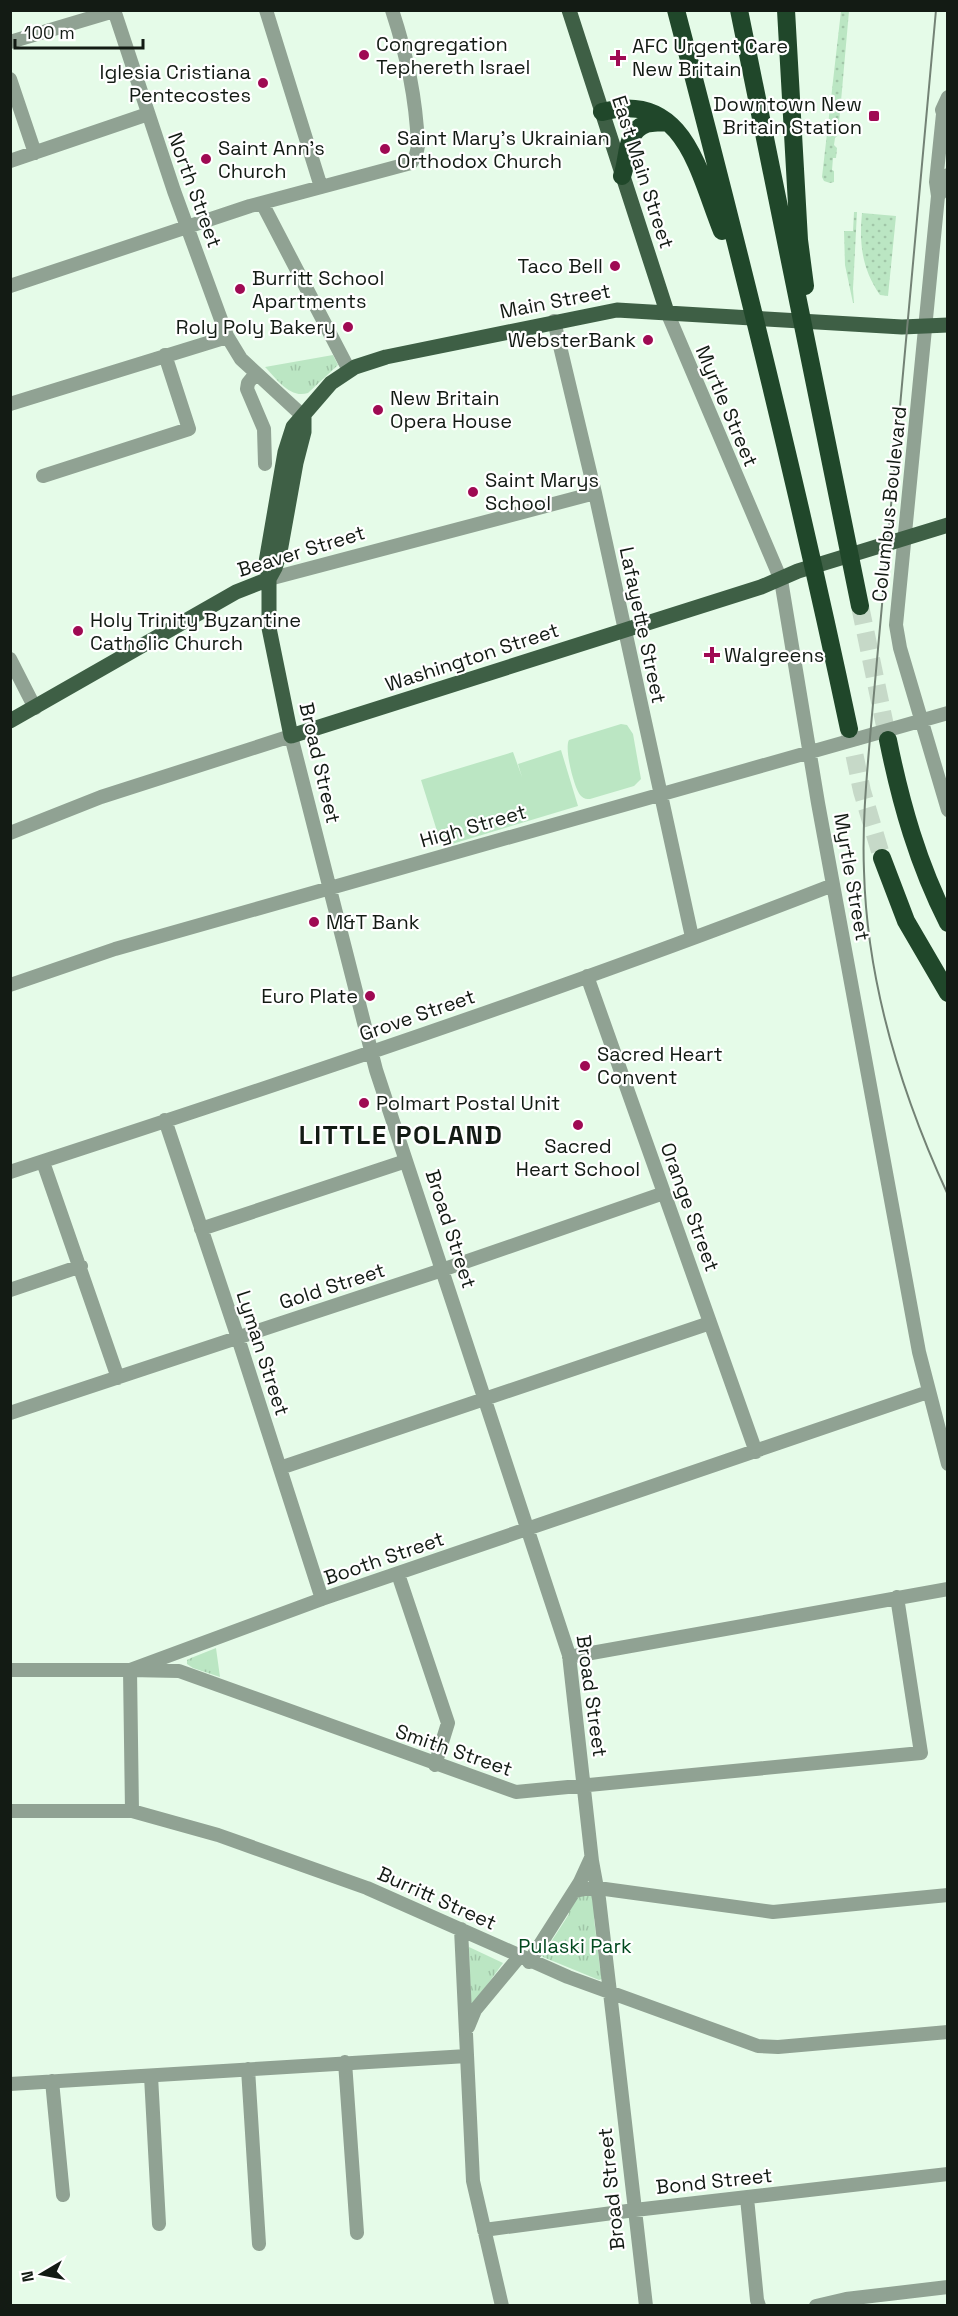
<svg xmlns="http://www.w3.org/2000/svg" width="958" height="2316" viewBox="0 0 958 2316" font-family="'Space Grotesk',sans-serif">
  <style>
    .grass { fill: url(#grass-dots) }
    .park { fill: url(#park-tufts) }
    .pitch { fill: #bbe6c3 }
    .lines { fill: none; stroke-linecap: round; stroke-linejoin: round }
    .highway-tunnel { stroke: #c6d9c8; stroke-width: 18; stroke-dasharray: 18 9; stroke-linecap: butt }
    .minor { stroke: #90a293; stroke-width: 14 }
    .major { stroke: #3e5f45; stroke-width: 15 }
    .highway { stroke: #20472a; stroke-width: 18 }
    .rail { stroke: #738275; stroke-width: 2 }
    .poi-dot { fill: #9f0a53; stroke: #fff; stroke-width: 2 }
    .labels { text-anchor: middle; stroke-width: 4.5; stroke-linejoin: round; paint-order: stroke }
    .poi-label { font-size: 20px; fill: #131b14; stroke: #fff; text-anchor: start }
    .street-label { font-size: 20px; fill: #131b14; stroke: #fff }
    .park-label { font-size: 20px; fill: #01491e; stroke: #fff }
    .district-label { font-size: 26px; font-weight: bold; letter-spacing: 1.5px; fill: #131b14; stroke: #fff }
  </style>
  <defs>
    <pattern id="grass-dots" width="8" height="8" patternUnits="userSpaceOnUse" patternTransform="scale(1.5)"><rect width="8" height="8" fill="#bbe6c3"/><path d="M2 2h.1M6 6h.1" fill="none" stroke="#a0c5a7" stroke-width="1.8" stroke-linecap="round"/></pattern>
    <pattern id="park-tufts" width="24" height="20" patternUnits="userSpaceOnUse" patternTransform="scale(1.5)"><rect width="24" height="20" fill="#bbe6c3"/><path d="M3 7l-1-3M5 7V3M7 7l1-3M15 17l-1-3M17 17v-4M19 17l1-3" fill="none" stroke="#a0c5a7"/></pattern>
  </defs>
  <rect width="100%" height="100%" fill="#e5fbe8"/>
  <path class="grass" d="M841,11H849L838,135L835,138L834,145L837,148L836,158H833L832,170L834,171V182L830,183L824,181L822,177Z
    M854,212H857L853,289L854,303H853L845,265L844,231H853Z
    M862,213L896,216L888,296L880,295C862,269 859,244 862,213Z"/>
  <path class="park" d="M333,355L338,365L308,393C290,399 277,379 265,367Z
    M216,1648L220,1677L193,1668L187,1664V1660L191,1658Z
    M591,1893L598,1915L594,1919L600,1968L604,1971L602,1979L599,1980L543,1957L541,1954L547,1944L551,1942L569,1914L568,1909L578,1895Z
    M469,1947L503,1963L471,2007Z"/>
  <path class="pitch" d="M621,724L627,725L633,734L641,779L634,786L590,799C587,799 584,799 581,796C574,789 564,748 569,740Z
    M561,750L578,806L442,847L421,780L513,752L522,777L518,764Z"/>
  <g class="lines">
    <path class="highway-tunnel" d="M860,606L888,740
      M849,729L862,791L882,858"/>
    <path class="minor" d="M114,10L174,191L227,336L241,359L304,417
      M266,10L321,187
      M10,42L114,11
      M10,79L35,153
      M943,114L936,182L938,196L896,625L900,648L948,810
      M946,122L942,110L948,97
      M10,161L148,114
      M938,196L943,190L948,175
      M262,203L349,370
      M10,286L250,206L411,163L416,155L418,146C416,97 407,56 392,10
      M667,312L781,580L818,803L919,1352L948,1464
      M554,321L595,493L692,937
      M256,373L248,383L247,389L264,429L265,464
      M10,404L227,337
      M43,476L189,429L165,355
      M269,579L595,493
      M10,659L35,708
      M10,833L101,797L291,736L376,1070L569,1655L592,1861L599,1899L613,2018L646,2306
      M587,976L756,1452
      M10,985L115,949L948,713
      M165,1120L238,1338L322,1599
      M43,1162L118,1378
      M10,1172C286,1082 563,990 833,885
      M201,1229L406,1161
      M10,1290L81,1266
      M10,1413L436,1272L664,1193
      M280,1468L710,1323
      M398,1574L448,1723L435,1765
      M569,1657L948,1589
      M10,1670H130L322,1599L928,1392
      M10,1811H132L218,1835L367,1888L568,1977L758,2046L778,2047L948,2032
      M132,1811L130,1670L179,1671L516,1792L921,1753L897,1597
      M575,1891L585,1889H605L773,1912L948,1895
      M461,1929L473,2181L502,2306
      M529,1962L580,1882L591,1858
      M468,2027L475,2010L519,1957
      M345,2062L357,2233
      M248,2069L259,2244
      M151,2076L159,2224
      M52,2081L63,2195
      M10,2084L467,2056
      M747,2198L757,2300L759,2306
      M484,2230L635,2210L948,2174
      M816,2306L846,2299L948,2287"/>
    <path class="major" d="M569,10L667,312
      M948,325L902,327L617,310L386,357L355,367L331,383L293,427L285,452L266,562L269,579V628L291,736L761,587L798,571L948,525
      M269,579L275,568L280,552L296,463L304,432V417
      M10,721L236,592L269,579"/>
    <path class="highway" d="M676,10C739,249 798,488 849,729
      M739,10L860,606
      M786,10L799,240L805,286
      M602,112C685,90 698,172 722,231
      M622,176C629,159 624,132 646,124C652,122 659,123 665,122
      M888,740C901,804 918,864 948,923
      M882,858L906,921L948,993"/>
    <path class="rail" d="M936,10L871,726C867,774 862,822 864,871C867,984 901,1093 948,1195"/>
  </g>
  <g class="poi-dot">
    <circle cx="364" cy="55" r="6"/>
    <path d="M615 49h6v6h6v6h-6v6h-6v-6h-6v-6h6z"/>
    <circle cx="263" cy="83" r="6"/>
    <rect x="868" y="110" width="12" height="12" rx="3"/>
    <circle cx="385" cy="149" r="6"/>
    <circle cx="206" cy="159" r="6"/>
    <circle cx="615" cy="266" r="6"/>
    <circle cx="240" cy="289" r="6"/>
    <circle cx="348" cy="327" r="6"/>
    <circle cx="648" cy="340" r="6"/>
    <circle cx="378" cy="410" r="6"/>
    <circle cx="473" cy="492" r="6"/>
    <circle cx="78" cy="631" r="6"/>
    <path d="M709 646h6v6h6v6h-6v6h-6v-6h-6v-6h6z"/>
    <circle cx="314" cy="922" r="6"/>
    <circle cx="370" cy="996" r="6"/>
    <circle cx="585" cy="1066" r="6"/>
    <circle cx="364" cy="1103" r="6"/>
    <circle cx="578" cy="1125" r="6"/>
  </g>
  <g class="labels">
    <g class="poi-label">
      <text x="376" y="51">Congregation<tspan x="376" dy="23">Tephereth Israel</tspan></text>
      <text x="632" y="53">AFC Urgent Care<tspan x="632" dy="23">New Britain</tspan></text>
      <text x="251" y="79" text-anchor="end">Iglesia Cristiana<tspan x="251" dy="23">Pentecostes</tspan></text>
      <text x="862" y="111" text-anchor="end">Downtown New<tspan x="862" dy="23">Britain Station</tspan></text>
      <text x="397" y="145">Saint Mary's Ukrainian<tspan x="397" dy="23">Orthodox Church</tspan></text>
      <text x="218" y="155">Saint Ann's<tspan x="218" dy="23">Church</tspan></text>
      <text x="603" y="273" text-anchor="end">Taco Bell</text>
      <text x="252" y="285">Burritt School<tspan x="252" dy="23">Apartments</tspan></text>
      <text x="336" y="334" text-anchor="end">Roly Poly Bakery</text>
      <text x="636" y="347" text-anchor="end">WebsterBank</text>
      <text x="390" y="405">New Britain<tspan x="390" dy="23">Opera House</tspan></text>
      <text x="485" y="487">Saint Marys<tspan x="485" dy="23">School</tspan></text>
      <text x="90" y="627">Holy Trinity Byzantine<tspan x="90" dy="23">Catholic Church</tspan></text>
      <text x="724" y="662">Walgreens</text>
      <text x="326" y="929">M&amp;T Bank</text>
      <text x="358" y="1003" text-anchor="end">Euro Plate</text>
      <text x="597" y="1061">Sacred Heart<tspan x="597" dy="23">Convent</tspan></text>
      <text x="376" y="1110">Polmart Postal Unit</text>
      <text x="578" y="1153" text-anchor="middle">Sacred<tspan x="578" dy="23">Heart School</tspan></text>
    </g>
    <g class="street-label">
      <text transform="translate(643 172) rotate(72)" y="7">East Main Street</text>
      <text transform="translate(195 190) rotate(70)" y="7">North Street</text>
      <text transform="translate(555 301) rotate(-11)" y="7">Main Street</text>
      <text transform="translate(727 406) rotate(67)" y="7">Myrtle Street</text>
      <text transform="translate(889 504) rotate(-84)" y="7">Columbus Boulevard</text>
      <text transform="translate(301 551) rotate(-17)" y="7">Beaver Street</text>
      <text transform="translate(643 625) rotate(78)" y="7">Lafayette Street</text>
      <text transform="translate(472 657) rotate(-18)" y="7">Washington Street</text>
      <text transform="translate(320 763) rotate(77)" y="7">Broad Street</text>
      <text transform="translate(473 826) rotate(-16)" y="7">High Street</text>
      <text transform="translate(852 877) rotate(80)" y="7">Myrtle Street</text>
      <text transform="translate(417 1015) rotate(-19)" y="7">Grove Street</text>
      <text transform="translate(690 1207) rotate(70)" y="7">Orange Street</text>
      <text transform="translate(451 1229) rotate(72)" y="7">Broad Street</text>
      <text transform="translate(332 1286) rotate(-18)" y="7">Gold Street</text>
      <text transform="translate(263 1353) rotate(72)" y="7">Lyman Street</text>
      <text transform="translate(384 1558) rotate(-19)" y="7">Booth Street</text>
      <text transform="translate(592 1696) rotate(82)" y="7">Broad Street</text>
      <text transform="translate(454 1750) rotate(19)" y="7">Smith Street</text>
      <text transform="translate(437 1898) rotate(24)" y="7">Burritt Street</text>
      <text transform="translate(714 2181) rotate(-6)" y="7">Bond Street</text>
      <text transform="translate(611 2189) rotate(-96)" y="7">Broad Street</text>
    </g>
    <g class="park-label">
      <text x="575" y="1953">Pulaski Park</text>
    </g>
    <g class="district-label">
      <text x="401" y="1144">LITTLE POLAND</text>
    </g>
  </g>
  <rect width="958" height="2316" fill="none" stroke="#131b14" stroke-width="24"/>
  <g transform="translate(42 2274) rotate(260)" stroke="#ffffff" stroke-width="4.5" paint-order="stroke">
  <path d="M0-4.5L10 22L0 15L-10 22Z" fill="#131b14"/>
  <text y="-9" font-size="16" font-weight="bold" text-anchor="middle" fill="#131b14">N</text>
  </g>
  <path d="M15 39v9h128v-9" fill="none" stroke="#131b14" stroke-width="3"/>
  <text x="24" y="39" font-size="18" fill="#131b14" stroke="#ffffff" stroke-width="4.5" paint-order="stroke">100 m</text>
</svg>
